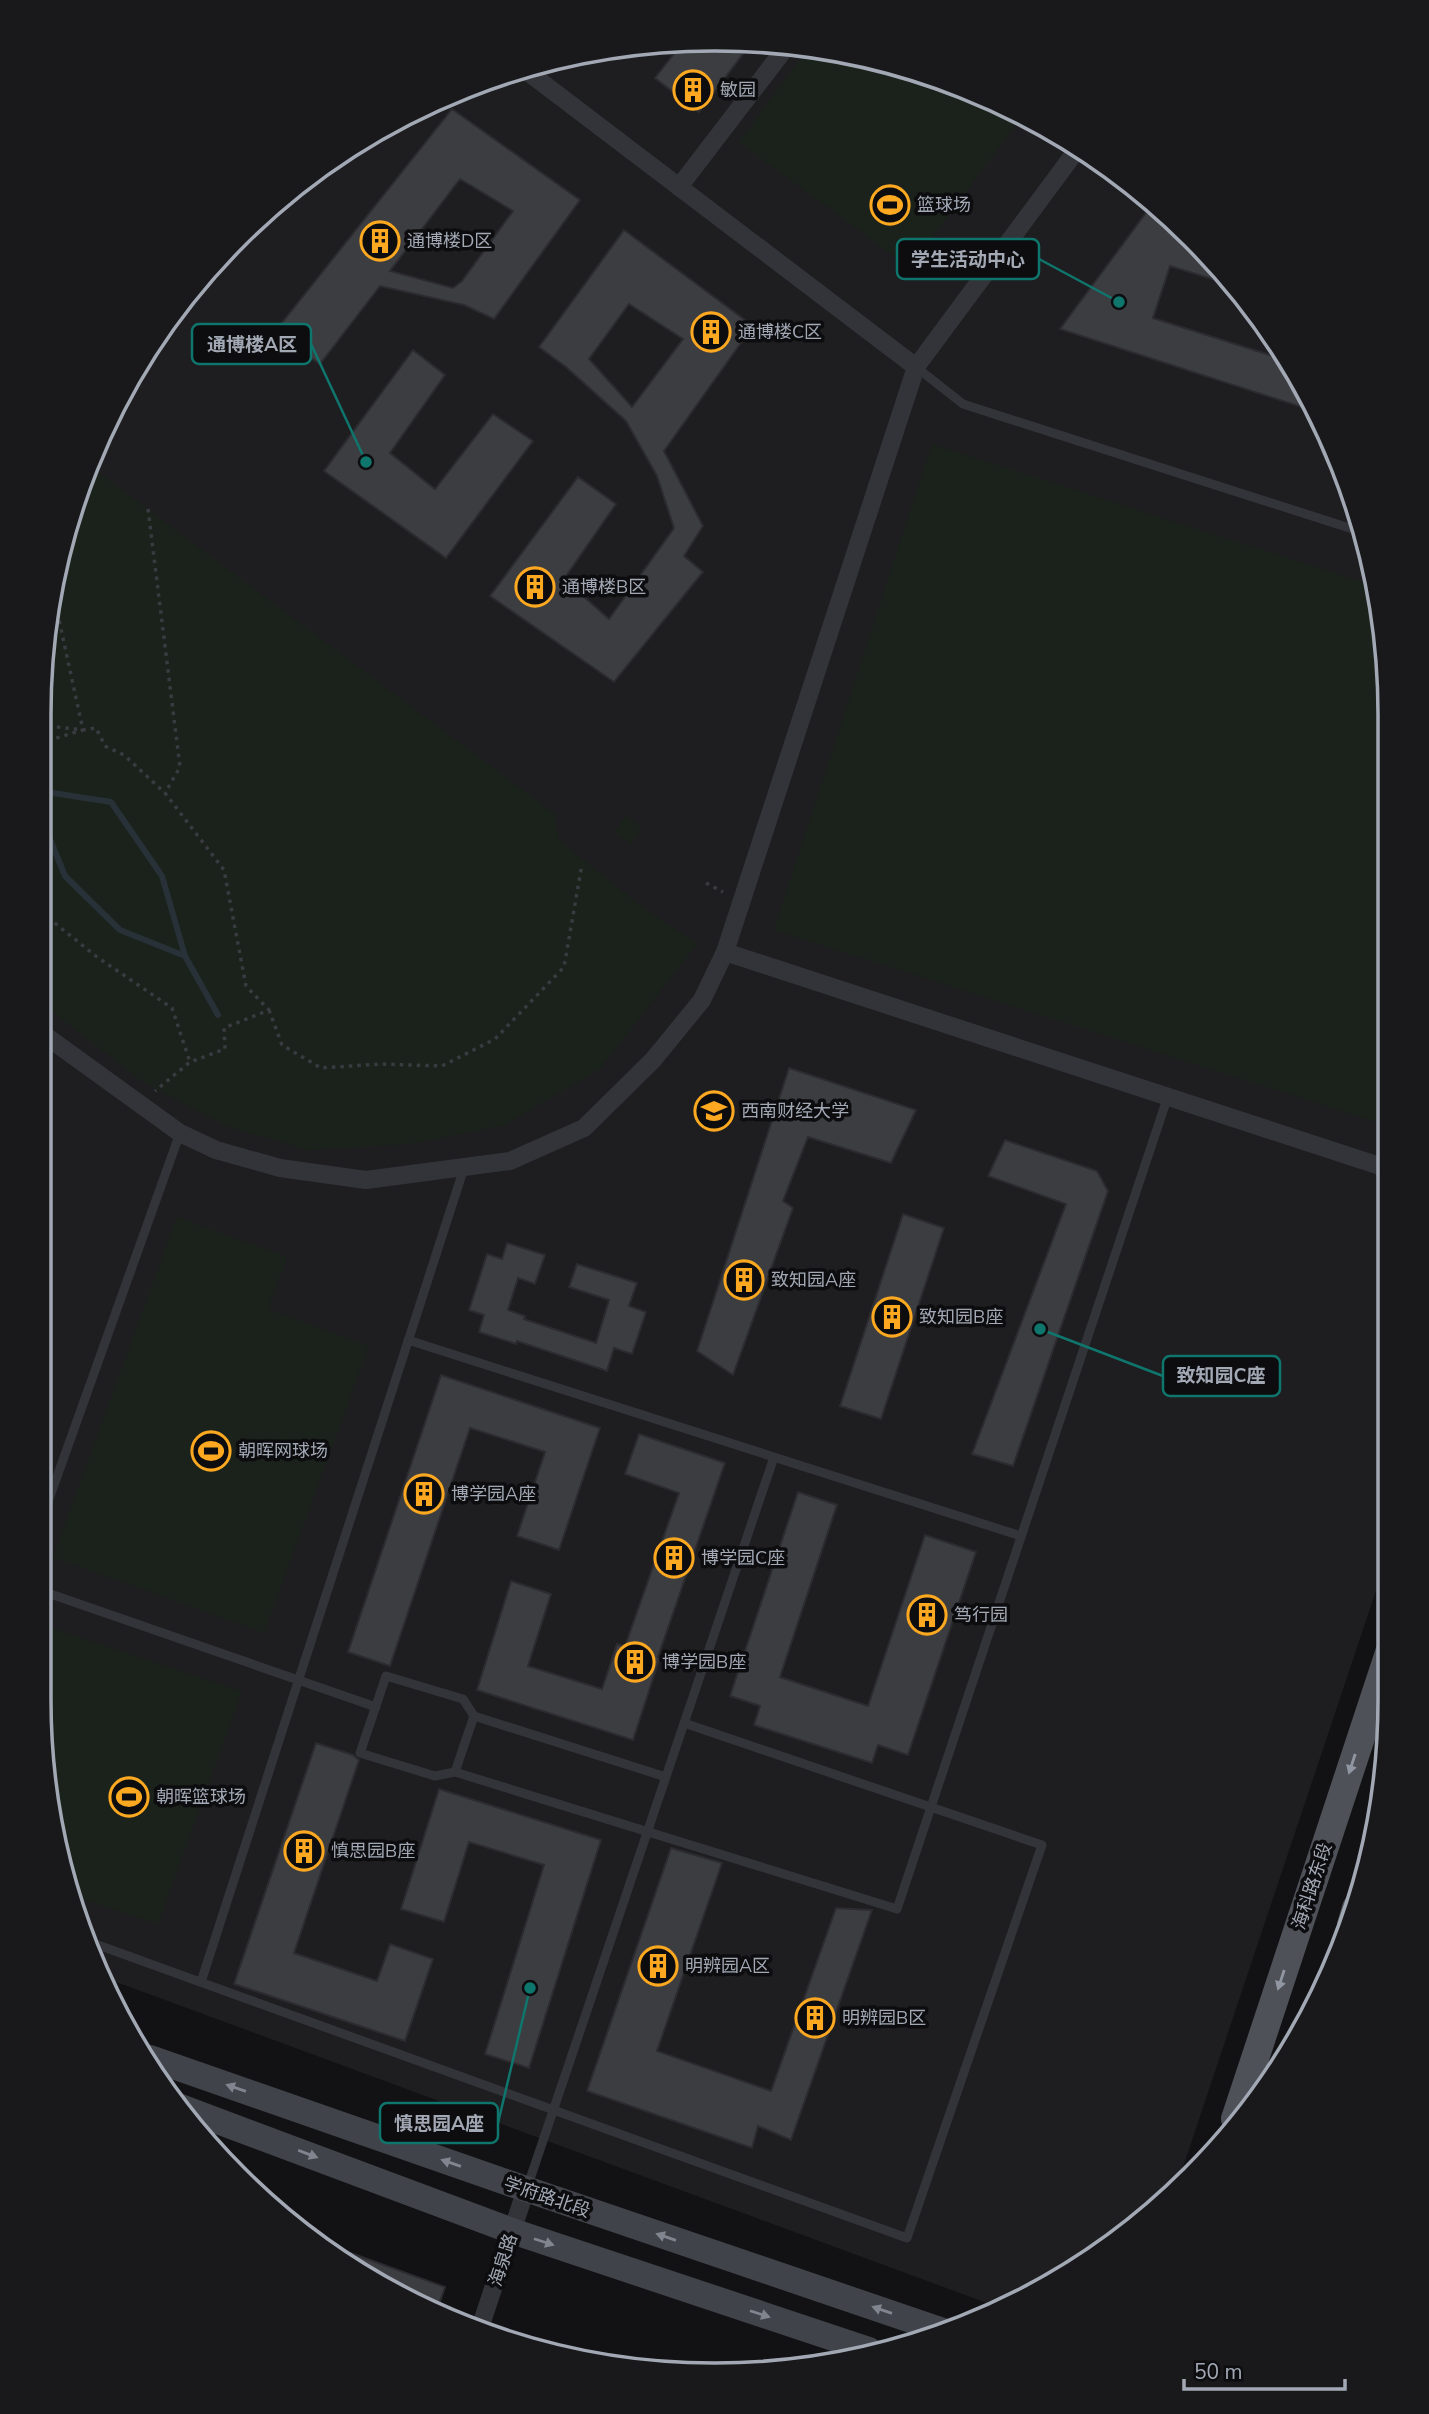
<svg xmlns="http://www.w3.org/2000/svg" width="1429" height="2414" viewBox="0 0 1429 2414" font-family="'Nunito Sans','Noto Sans SC',sans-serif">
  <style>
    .built { fill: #1e1e21 }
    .green { fill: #1a221b }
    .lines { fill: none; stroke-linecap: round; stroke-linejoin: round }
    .stream { stroke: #283138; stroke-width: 6 }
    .building { fill: #3c3d41; stroke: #2c2c30; stroke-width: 2; fill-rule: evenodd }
    .path { stroke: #393b40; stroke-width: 3.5; stroke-dasharray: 3.5 5; stroke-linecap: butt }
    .lane { stroke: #333439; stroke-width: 9 }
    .street { stroke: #333439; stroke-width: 18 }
    .secondary { stroke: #404349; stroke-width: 26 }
    .primary { stroke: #4e5158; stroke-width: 28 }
    .oneway { fill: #9197a2 }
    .oneway2 { fill: #80858f }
    .labels { text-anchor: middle; stroke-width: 7; stroke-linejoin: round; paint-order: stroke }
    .poi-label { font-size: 18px; fill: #a2a9b5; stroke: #0d0d0f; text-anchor: start }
    .street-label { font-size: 18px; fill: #a2a9b5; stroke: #0d0d0f }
    .rim { fill: none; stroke: #a2a9b5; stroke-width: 3.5 }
    .leader { fill: none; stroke: #0f766e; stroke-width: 2.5 }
    .callout-dot { fill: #0f766e; stroke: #0d0d0f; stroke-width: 2.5 }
    .callout { fill: #0d0d0f; stroke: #0f766e; stroke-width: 2.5 }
    .callout-label { font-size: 19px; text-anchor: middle; font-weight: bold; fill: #a2a9b5 }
  </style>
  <rect width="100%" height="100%" fill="#121214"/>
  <path class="built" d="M715,39L847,52L974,90L1090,153L1222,268L1300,377L1367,539L1389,670V1552L1179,2179L1126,2236L995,2306L108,1979L74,1916L39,1699L40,670L75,497L153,339L237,236L339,152L456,90L583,51Z"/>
  <path class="green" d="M808,48L847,52L974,90L1022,116L910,268L739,142Z
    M932,444L1375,586L1389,670V1126L774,930Z
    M90,466L554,813L559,840L650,913L698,943L600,1069L505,1125L410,1144L308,1150L228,1127L141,1081L40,1002V670L75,497Z
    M626,816L642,828L631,844L614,832Z
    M177,1217L287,1257L268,1309L369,1346L264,1633L53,1557Z
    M39,1624L242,1691L158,1924L71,1895L39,1699Z"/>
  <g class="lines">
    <path class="stream" d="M40,791L111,802L162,876L185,956L218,1015
      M40,820L43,822L65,876L120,930L185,956"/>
  </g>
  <path class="building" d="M715,38L752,42L699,112L655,78L683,42Z
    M452,109L580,200L494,319L464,305L380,286L320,364L273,334ZM460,179L513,211L462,281L453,288L390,271Z
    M1151,206L1222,268L1235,286L1170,266L1153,318L1289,361L1300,377L1314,411L1060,329Z
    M624,230L753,326L664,451L703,526L684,556L703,572L614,682L490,596L578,477L616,504L564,579L609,619L674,528L657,476L626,421L566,367L539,347ZM629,304L683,339L632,407L589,359Z
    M413,350L445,375L390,453L435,489L493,414L533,441L446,558L324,471Z
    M789,1068L916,1110L891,1163L808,1137L783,1201L793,1208L733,1375L697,1351Z
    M1005,1140L1097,1171L1108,1191L1013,1466L972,1454L1066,1204L988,1176Z
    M903,1214L944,1228L881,1419L840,1406Z
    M507,1243L545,1255L535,1284L518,1278L508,1310L525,1316L524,1319L596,1343L609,1300L569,1287L577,1264L637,1283L629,1306L646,1312L632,1354L614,1348L607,1371L517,1341L516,1344L479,1332L484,1315L469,1310L487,1254L502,1259Z
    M441,1375L600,1428L559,1550L517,1536L545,1452L470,1428L390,1666L348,1652Z
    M639,1434L725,1463L658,1657H660L633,1740L477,1690L511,1581L551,1594L528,1666L602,1689L617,1644L625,1646L679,1493L625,1474Z
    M798,1492L837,1505L780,1677L868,1706L925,1535L976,1552L908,1755L878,1745L872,1763L754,1725L760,1706L730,1696Z
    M316,1743L353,1755L359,1760L294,1953L377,1981L390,1944L433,1959L405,2041L234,1984Z
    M439,1789L601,1840L529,2068L485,2054L544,1865L469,1842L444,1922L401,1909Z
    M671,1848L722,1863L657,2051L771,2091L836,1908L872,1910L791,2140L758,2126L752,2148L587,2091Z
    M337,2248L445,2287L437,2310L339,2261L333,2256Z"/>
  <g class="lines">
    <path class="path" d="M148,509L180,767L165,793
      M40,725L83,730L96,728L105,746L124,755L165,793L224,870L246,986L269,1010L224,1028L225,1049L190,1062L155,1091
      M40,743L83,730L54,597
      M706,883L723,892
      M40,903L46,916L97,957L172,1008L190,1062
      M269,1010L282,1045L321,1068L380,1064L442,1066L495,1039L564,967L582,864"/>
    <path class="lane" d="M916,367L963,404L1365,533
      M408,1340L1021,1536
      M39,1527L180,1133
      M39,1590L376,1707
      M455,1772L474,1716
      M666,1777L474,1716L463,1699L386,1676L360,1753L435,1776L455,1772L897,1909L1168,1096
      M87,1941L907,2238L1042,1845L684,1723
      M201,1982L464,1168
      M527,2188L774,1457"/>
    <path class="street" d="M524,69L916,367
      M679,187L787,46
      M725,952L1389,1169
      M39,1031L180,1133L216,1150L280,1168L366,1180L510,1161L584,1128L653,1060L702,1000L725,952L916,367L1079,147
      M479,2331L526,2189"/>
    <path class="secondary" d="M150,2058L526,2189L946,2332
      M175,2105L512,2231L869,2350"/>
    <path class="primary" d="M1351,1925L1356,1908
      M1235,2119L1389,1653"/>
  </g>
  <defs><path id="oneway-solid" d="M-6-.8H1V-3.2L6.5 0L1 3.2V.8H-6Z" transform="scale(1.75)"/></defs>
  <g class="oneway">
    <use href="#oneway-solid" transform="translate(1352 1764) rotate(108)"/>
    <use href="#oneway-solid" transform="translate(1281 1980) rotate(108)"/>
  </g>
  <g class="oneway2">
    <use href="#oneway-solid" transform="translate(236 2088) rotate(-161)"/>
    <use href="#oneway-solid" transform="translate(308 2154) rotate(21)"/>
    <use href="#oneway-solid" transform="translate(451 2163) rotate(-161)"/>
    <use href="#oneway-solid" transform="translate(666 2237) rotate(-161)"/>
    <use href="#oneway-solid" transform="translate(544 2242) rotate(18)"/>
    <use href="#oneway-solid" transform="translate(882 2310) rotate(-161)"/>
    <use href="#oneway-solid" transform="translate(760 2314) rotate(18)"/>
  </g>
  <defs>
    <g id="building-ring" transform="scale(2.0125)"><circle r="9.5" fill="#0d0d0f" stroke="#fca921" stroke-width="1.5"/><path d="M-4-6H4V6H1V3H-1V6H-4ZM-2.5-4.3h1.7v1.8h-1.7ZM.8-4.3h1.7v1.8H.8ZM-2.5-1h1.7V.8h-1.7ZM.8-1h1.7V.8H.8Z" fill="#fca921"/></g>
    <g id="stadium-ring" transform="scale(2.0125)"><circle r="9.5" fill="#0d0d0f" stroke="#fca921" stroke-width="1.5"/><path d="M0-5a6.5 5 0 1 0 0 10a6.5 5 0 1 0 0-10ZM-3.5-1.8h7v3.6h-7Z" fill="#fca921"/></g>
    <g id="university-ring" transform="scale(2.0125)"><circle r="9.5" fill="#0d0d0f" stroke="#fca921" stroke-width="1.5"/><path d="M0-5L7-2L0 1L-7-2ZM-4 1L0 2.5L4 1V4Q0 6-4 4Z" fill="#fca921"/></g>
  </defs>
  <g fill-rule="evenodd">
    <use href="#building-ring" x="693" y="90"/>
    <use href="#stadium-ring" x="890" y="205"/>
    <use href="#building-ring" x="380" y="241"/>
    <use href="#building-ring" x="711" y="332"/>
    <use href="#building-ring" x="535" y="587"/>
    <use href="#university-ring" x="714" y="1111"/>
    <use href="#building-ring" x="744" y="1280"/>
    <use href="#building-ring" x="892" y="1317"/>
    <use href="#stadium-ring" x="211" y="1451"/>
    <use href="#building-ring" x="424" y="1494"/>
    <use href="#building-ring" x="674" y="1558"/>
    <use href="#building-ring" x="927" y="1615"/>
    <use href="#building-ring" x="635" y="1662"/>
    <use href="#stadium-ring" x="129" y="1797"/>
    <use href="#building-ring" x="304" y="1851"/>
    <use href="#building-ring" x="658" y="1966"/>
    <use href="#building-ring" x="815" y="2018"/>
  </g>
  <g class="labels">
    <g class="poi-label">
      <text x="720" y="96">敏园</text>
      <text x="917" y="211">篮球场</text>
      <text x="407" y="247">通博楼D区</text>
      <text x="738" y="338">通博楼C区</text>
      <text x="562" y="593">通博楼B区</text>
      <text x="741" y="1117">西南财经大学</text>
      <text x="771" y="1286">致知园A座</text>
      <text x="919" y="1323">致知园B座</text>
      <text x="238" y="1457">朝晖网球场</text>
      <text x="451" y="1500">博学园A座</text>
      <text x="701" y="1564">博学园C座</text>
      <text x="954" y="1621">笃行园</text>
      <text x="662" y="1668">博学园B座</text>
      <text x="156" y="1803">朝晖篮球场</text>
      <text x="331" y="1857">慎思园B座</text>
      <text x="685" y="1972">明辨园A区</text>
      <text x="842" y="2024">明辨园B区</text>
    </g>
    <g class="street-label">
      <text transform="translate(1312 1886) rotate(-72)" y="6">海科路东段</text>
      <text transform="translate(547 2197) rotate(19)" y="6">学府路北段</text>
      <text transform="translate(503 2260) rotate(-72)" y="6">海泉路</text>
    </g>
  </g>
  <path d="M0 0H1429V2414H0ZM714 51H715A663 663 0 0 1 1378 714V1700A663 663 0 0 1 715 2363H714A663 663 0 0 1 51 1700V714A663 663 0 0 1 714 51Z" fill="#19191c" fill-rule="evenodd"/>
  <path class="rim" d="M714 51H715A663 663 0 0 1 1378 714V1700A663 663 0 0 1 715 2363H714A663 663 0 0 1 51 1700V714A663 663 0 0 1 714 51Z"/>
  <path class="leader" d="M1119 302L1039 259M366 462L311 344M1040 1329L1163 1376M530 1988L498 2123"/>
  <g class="callout-dot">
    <circle cx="1119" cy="302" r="7"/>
    <circle cx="366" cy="462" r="7"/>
    <circle cx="1040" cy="1329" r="7"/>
    <circle cx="530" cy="1988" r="7"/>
  </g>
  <g class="callout">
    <rect x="897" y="239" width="142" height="40" rx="7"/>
    <rect x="192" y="324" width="119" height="40" rx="7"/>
    <rect x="1163" y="1356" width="117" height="40" rx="7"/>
    <rect x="380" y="2103" width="118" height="40" rx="7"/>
  </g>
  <g class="callout-label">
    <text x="968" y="266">学生活动中心</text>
    <text x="252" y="351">通博楼A区</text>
    <text x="1221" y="1382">致知园C座</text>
    <text x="439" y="2130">慎思园A座</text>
  </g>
  <path d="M1184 2379v10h161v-10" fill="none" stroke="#a2a9b5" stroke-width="3.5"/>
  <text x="1194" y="2379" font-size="21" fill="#a2a9b5" stroke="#0d0d0f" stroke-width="5" paint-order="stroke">50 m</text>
</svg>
